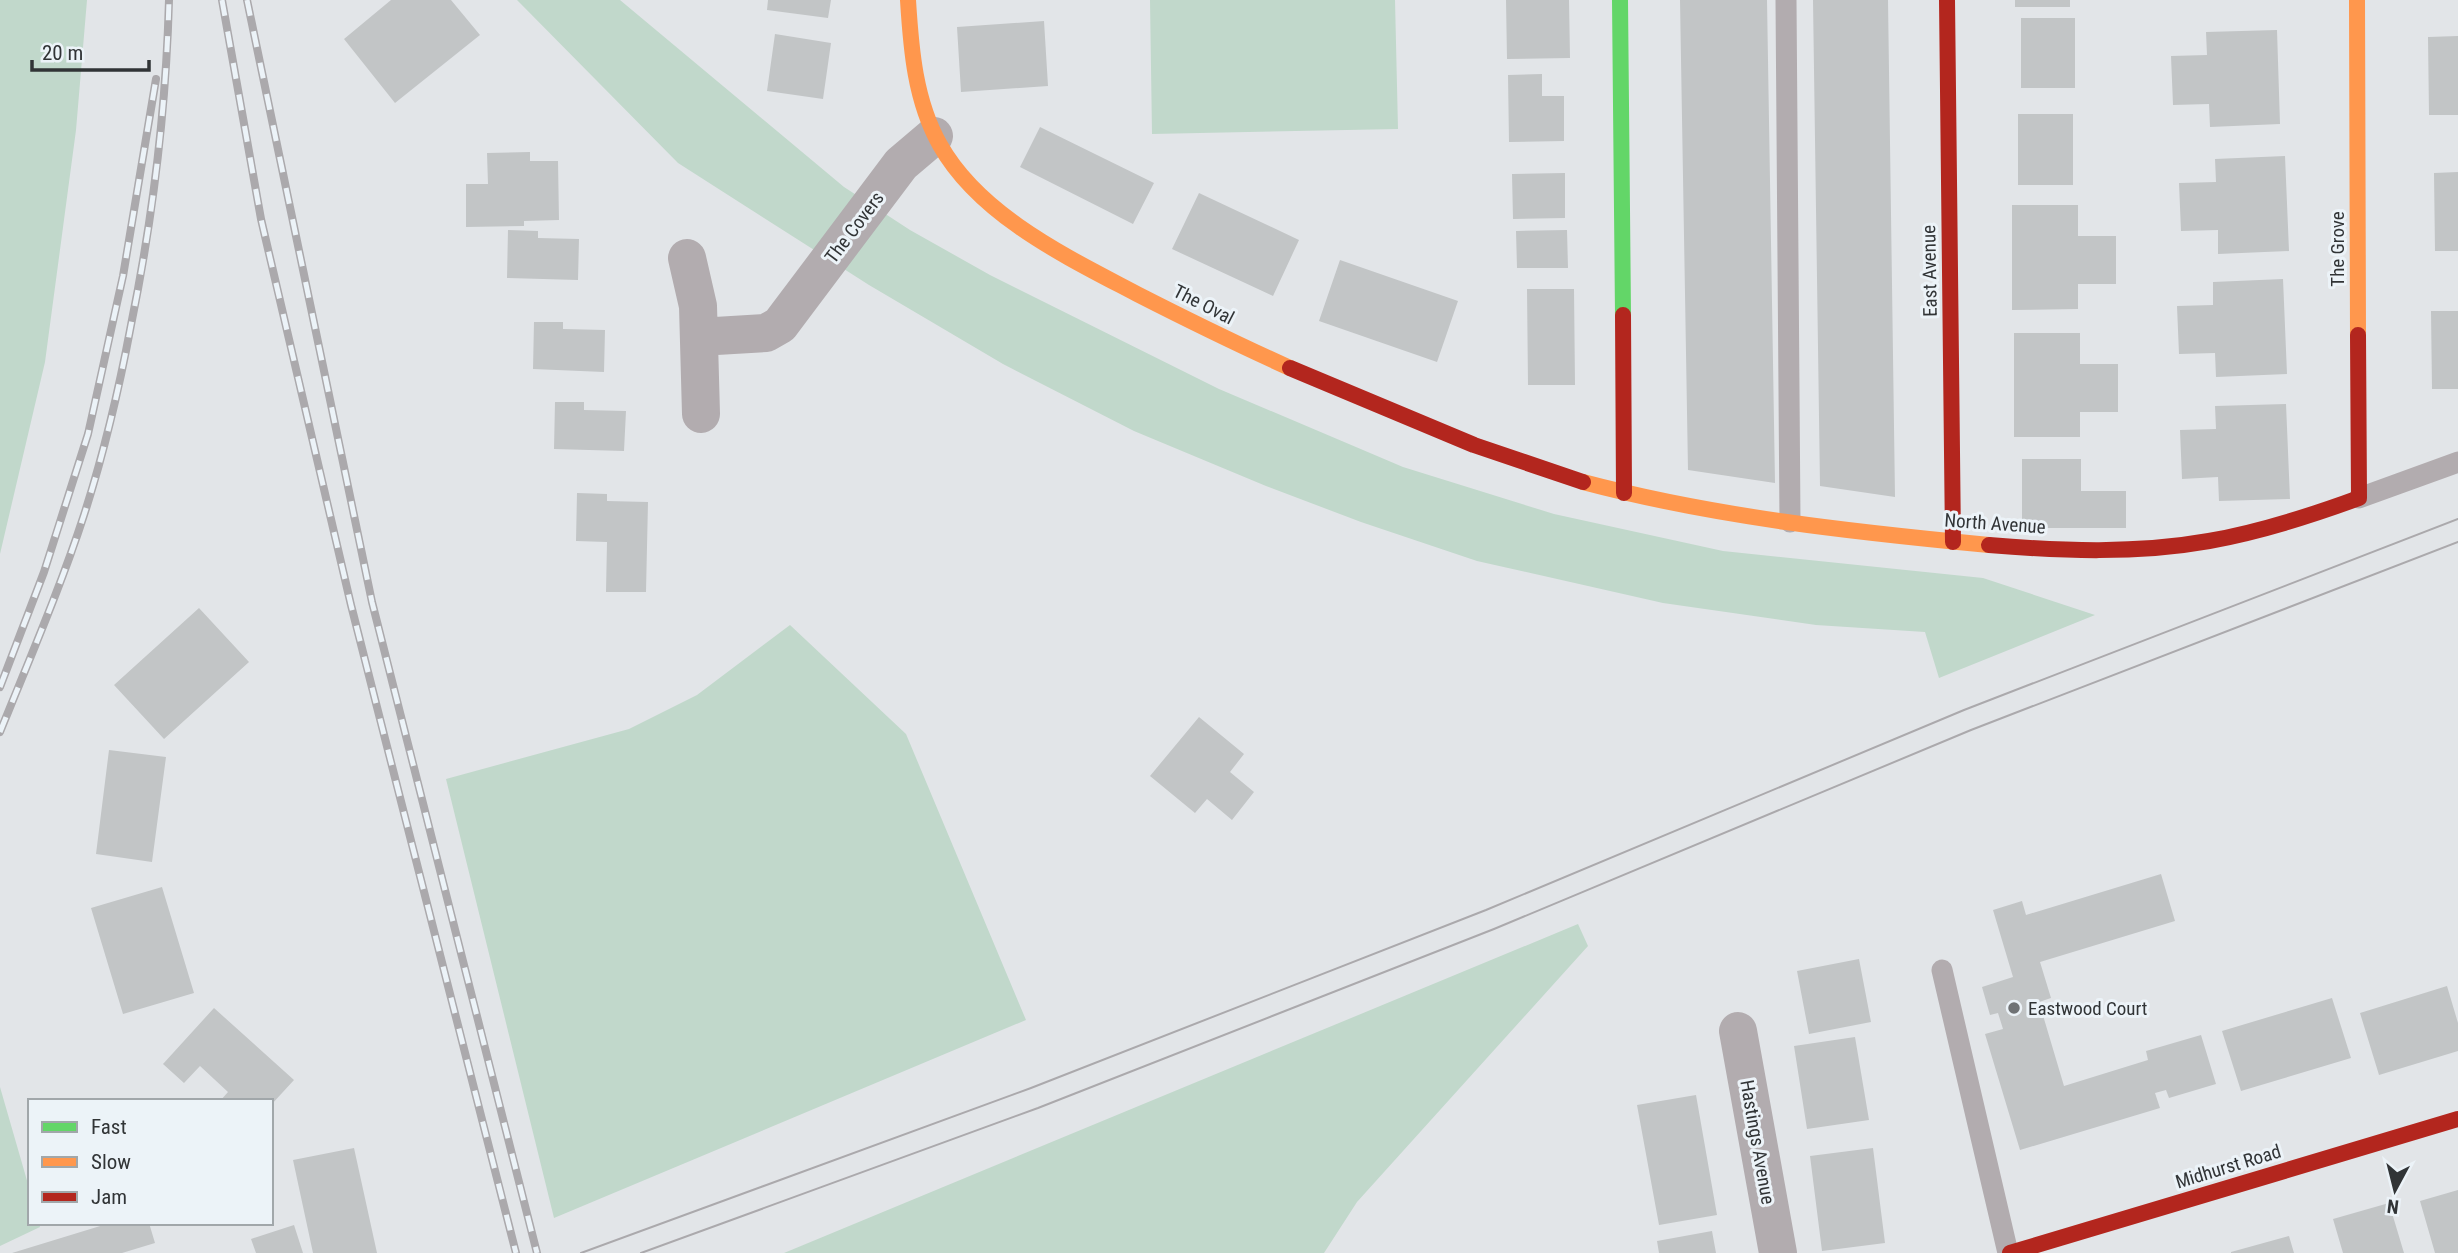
<svg xmlns="http://www.w3.org/2000/svg" width="2458" height="1253" viewBox="0 0 2458 1253" font-family="'Roboto Condensed',sans-serif">
  <style>
    .green { fill: #c1d8cb }
    .building { fill: #c2c5c6 }
    .lines { fill: none; stroke-linecap: round; stroke-linejoin: round }
    .lane { stroke: #b2acaf; stroke-width: 21 }
    .street { stroke: #b2acaf; stroke-width: 38 }
    .fast { stroke: #63d668; stroke-width: 16 }
    .slow { stroke: #ff974d; stroke-width: 16 }
    .jam { stroke: #b3261e; stroke-width: 16 }
    .tram { stroke: #aba9ac; stroke-width: 2 }
    .rail-casing { stroke: #aba9ac; stroke-width: 8 }
    .rail { stroke: #ecf3f8; stroke-width: 5; stroke-dasharray: 16; stroke-linecap: butt }
    .poi-dot { fill: #6f7274; stroke: #ecf3f8; stroke-width: 2.5 }
    .labels { text-anchor: middle; stroke-width: 6; stroke-linejoin: round; paint-order: stroke }
    .street-label { font-size: 19px; fill: #313436; stroke: #ecf3f8 }
    .poi-label { font-size: 19px; fill: #313436; stroke: #ecf3f8; text-anchor: start }
  </style>
  <rect width="100%" height="100%" fill="#e2e5e8"/>
  <path class="green" d="M0,0H87L76,130L45,362L0,554Z
    M517,0H620L844,187L910,230L990,275L1219,389L1403,467L1554,514L1723,551L1983,578L2095,615L1939,678L1925,632L1816,625L1663,603L1477,561L1361,522L1266,486L1134,431L1003,364L869,285L678,163Z
    M1150,0H1395L1398,129L1152,134Z
    M790,625L906,734L1026,1020L554,1218L446,779L629,729L697,695Z
    M1578,924L1588,946L1357,1202L1324,1253H784Z
    M0,1087L30,1191V1223H39L40,1227L0,1246Z"/>
  <path class="building" d="M391,0H451L480,35L395,103L344,39Z
    M768,0H831L828,18L767,10Z
    M1506,0H1569L1570,58L1507,59Z
    M1680,0H1767L1775,483L1688,470Z
    M1813,0H1888L1895,497L1820,486Z
    M2015,0H2070V7H2015Z
    M2021,18H2075V88H2021Z
    M1044,21L1048,86L961,92L957,27Z
    M2277,30L2280,124L2210,127L2209,104L2173,105L2171,56L2207,55L2206,32Z
    M775,34L831,43L823,99L767,91Z
    M2458,36V115H2429L2428,37Z
    M1542,74V96H1564V141L1509,142L1508,75Z
    M2018,114H2073V185H2018Z
    M1040,127L1154,183L1133,224L1020,167Z
    M530,152V161H558L559,220L524,221V226L466,227V184H488L487,153Z
    M2285,156L2289,251L2218,254V230L2181,231L2179,183L2216,182L2215,159Z
    M2458,172V251H2435L2434,173Z
    M1565,173V218L1513,219L1512,174Z
    M1199,193L1299,240L1273,296L1172,249Z
    M2012,205H2078V236H2116V284H2078V309L2012,310Z
    M508,230L538,231V238L579,239L578,280L507,278Z
    M1567,230L1568,268H1517L1516,231Z
    M1340,260L1458,301L1437,362L1319,321Z
    M2283,279L2287,374L2216,377L2215,353L2179,354L2177,306L2213,305V282Z
    M1527,289H1574L1575,385H1528Z
    M2431,311H2458V389H2432Z
    M534,322H563V329L605,330L604,372L533,369Z
    M2014,333H2080V364H2118V412H2080V437H2014Z
    M555,402H584V410L626,411L624,451L554,449Z
    M2286,404L2290,499L2219,501L2218,477L2182,479L2180,430L2216,429L2215,406Z
    M2022,459H2081V491H2126V528H2022Z
    M577,493L607,494V501L648,502L646,592H606L607,542L576,541Z
    M199,608L249,662L164,739L114,685Z
    M1199,717L1244,754L1230,772L1254,792L1232,820L1207,799L1195,813L1150,776Z
    M109,750L166,757L152,862L96,854Z
    M2161,874L2175,921L2040,962L2051,998L2039,1002L2064,1086L2148,1060L2146,1051L2201,1035L2216,1084L2169,1098L2166,1090L2155,1093L2160,1108L2020,1150L1985,1034L2003,1029L1998,1013L1990,1015L1982,987L2013,977L1993,910L2022,901L2026,915Z
    M162,887L194,993L123,1014L91,908Z
    M1859,959L1871,1022L1809,1034L1797,971Z
    M2447,986L2458,1023V1051L2379,1075L2360,1013Z
    M2332,998L2351,1058L2241,1091L2222,1031Z
    M214,1008L294,1080L271,1105V1101H220L228,1092L200,1066L184,1083L163,1064Z
    M1855,1037L1869,1120L1807,1129L1794,1046Z
    M1696,1095L1717,1215L1659,1225L1637,1105Z
    M354,1148L377,1253H313L293,1160Z
    M1873,1148L1885,1243L1822,1251L1810,1156Z
    M2458,1190V1253H2435L2420,1201Z
    M2389,1203L2404,1253H2343L2333,1219Z
    M110,1223H149L155,1243L122,1253H12Z
    M294,1225L303,1253H256L251,1239Z
    M1712,1231L1716,1253H1659L1657,1241Z
    M2289,1236L2294,1253H2231V1252Z"/>
  <g class="lines">
    <path class="lane" d="M1786,0L1790,522
      M2359,498L2458,462
      M1942,970L2008,1253"/>
    <path class="street" d="M687,258L698,306L701,414
      M699,337L766,333L780,325L901,164L934,136
      M1738,1031L1778,1253"/>
    <path class="fast" d="M1620,0L1623,315"/>
    <path class="slow" d="M908,0C911,49 915,101 940,145C980,216 1067,257 1137,294C1188,320 1239,345 1290,368
      M2357,0L2358,335
      M1583,482C1715,517 1853,532 1989,545"/>
    <path class="jam" d="M1947,0L1953,542
      M1623,315L1624,493
      M1290,368L1474,445L1583,482
      M1989,545C2062,551 2136,554 2209,541C2260,532 2310,516 2359,498L2358,335
      M2010,1253L2458,1119"/>
    <path class="tram" d="M581,1253L1031,1088L1486,910L1964,710L2458,519
      M641,1253L1038,1108L1494,929L1971,730L2458,542"/>
    <g class="rail-casing">
      <path id="rail" d="M222,0L261,219L351,605L516,1253
        M247,0L372,602L537,1253
        M0,687L44,572L88,434L123,276L156,79
        M0,732C29,660 60,589 84,515C104,453 119,389 131,325C153,217 166,110 169,0"/>
    </g>
    <use href="#rail" class="rail"/>
  </g>
  <circle class="poi-dot" cx="2014" cy="1008" r="7"/>
  <g class="labels">
    <g class="street-label">
      <text transform="translate(854 227) rotate(-53)" y="7">The Covers</text>
      <text transform="translate(2337 249) rotate(-90)" y="7">The Grove</text>
      <text transform="translate(1929 271) rotate(-91)" y="7">East Avenue</text>
      <text transform="translate(1204 304) rotate(27)" y="7">The Oval</text>
      <text transform="translate(1995 523) rotate(4)" y="7">North Avenue</text>
      <text transform="translate(1758 1142) rotate(80)" y="7">Hastings Avenue</text>
      <text transform="translate(2228 1166) rotate(-17)" y="7">Midhurst Road</text>
    </g>
    <g class="poi-label">
      <text x="2028" y="1015">Eastwood Court</text>
    </g>
  </g>
  <rect x="28" y="1099" width="245" height="126" fill="#ecf3f8" stroke="#a1a7aa" stroke-width="2"/>
  <rect x="42" y="1122" width="35" height="10" fill="#63d668" stroke="#a1a7aa" stroke-width="2"/>
  <text x="91" y="1134" font-size="21" fill="#313436">Fast</text>
  <rect x="42" y="1157" width="35" height="10" fill="#ff974d" stroke="#a1a7aa" stroke-width="2"/>
  <text x="91" y="1169" font-size="21" fill="#313436">Slow</text>
  <rect x="42" y="1192" width="35" height="10" fill="#b3261e" stroke="#a1a7aa" stroke-width="2"/>
  <text x="91" y="1204" font-size="21" fill="#313436">Jam</text>
  <g transform="translate(2395 1190) rotate(187)" stroke="#ecf3f8" stroke-width="5" paint-order="stroke">
  <path d="M0-5L12 26L0 18L-12 26Z" fill="#313436"/>
  <text y="-10" font-size="19" font-weight="bold" text-anchor="middle" fill="#313436">N</text>
  </g>
  <path d="M32 60v10h117v-10" fill="none" stroke="#313436" stroke-width="3.5"/>
  <text x="42" y="60" font-size="21" fill="#313436" stroke="#ecf3f8" stroke-width="5" paint-order="stroke">20 m</text>
</svg>
